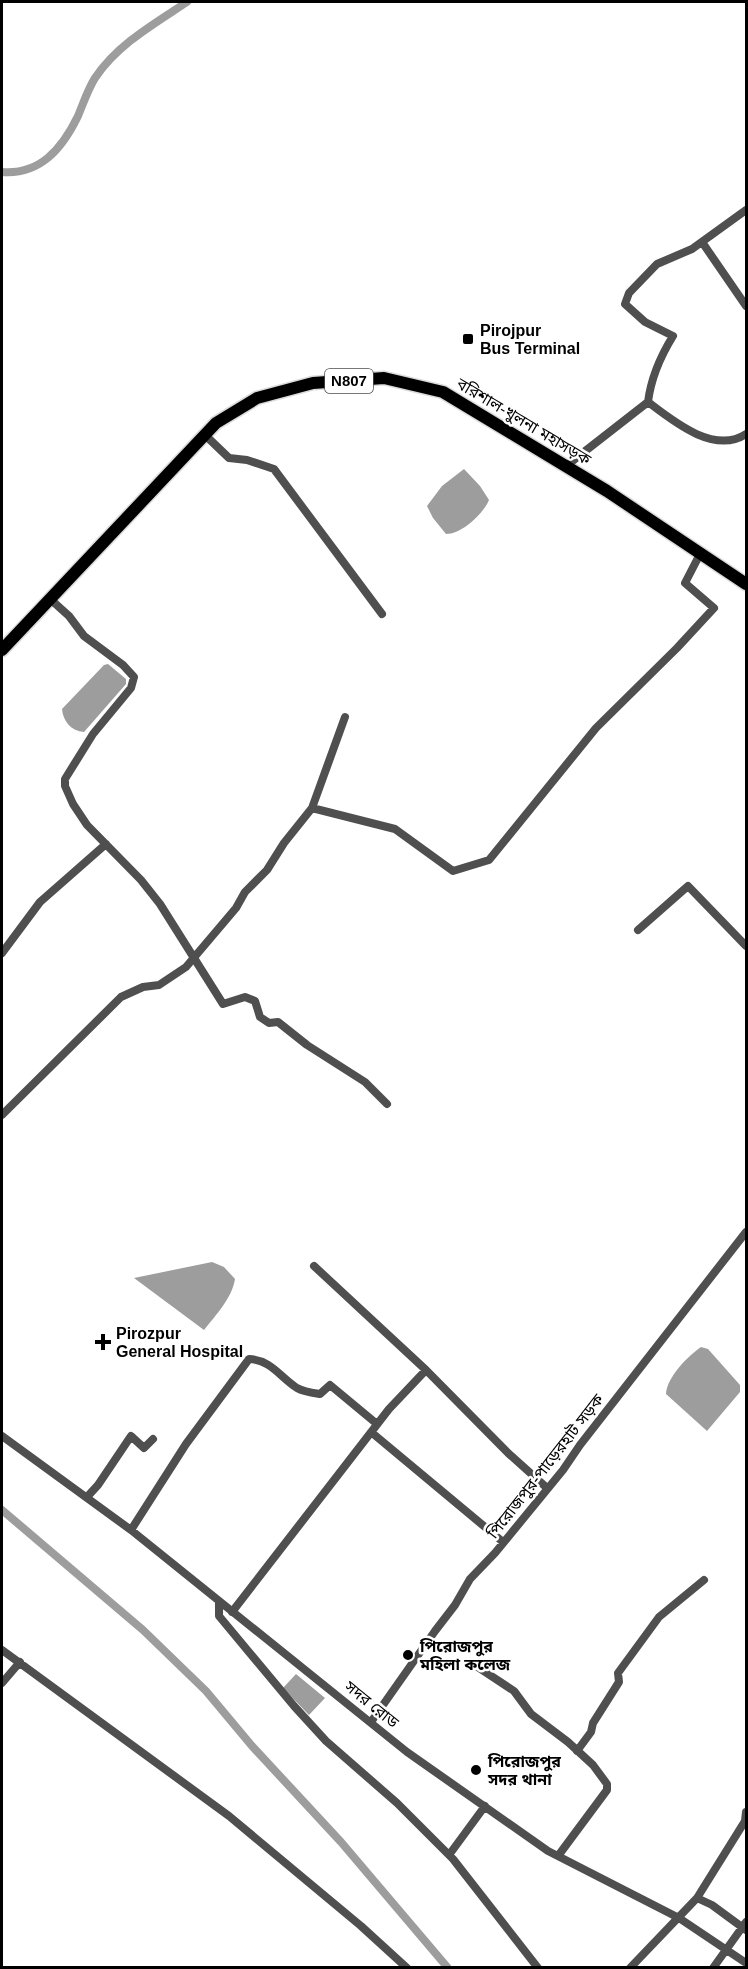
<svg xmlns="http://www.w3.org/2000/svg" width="748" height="1969" viewBox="0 0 748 1969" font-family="Helvetica,'Noto Sans Bengali',sans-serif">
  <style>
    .water { fill: #9d9d9d }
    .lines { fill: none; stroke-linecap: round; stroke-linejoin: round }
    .canal { stroke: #9d9d9d; stroke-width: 8 }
    .highway-casing { stroke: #dbdbdb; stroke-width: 15 }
    .minor { stroke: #4f4f4f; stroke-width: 8 }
    .highway { stroke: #000; stroke-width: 12 }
    .poi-dot { fill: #000; stroke: #fff; stroke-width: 2 }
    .labels { text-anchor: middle; stroke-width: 5; stroke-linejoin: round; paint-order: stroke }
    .shield { fill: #fff; stroke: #4c4c4c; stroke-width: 1.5 }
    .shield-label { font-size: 15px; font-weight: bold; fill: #000 }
    .poi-label { font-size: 16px; font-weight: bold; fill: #000; stroke: #fff; text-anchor: start }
    .street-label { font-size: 16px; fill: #000; stroke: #fff }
  </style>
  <rect width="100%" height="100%" fill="#fff"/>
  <path class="water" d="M464,469L480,486L489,500C483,514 462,534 446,534L433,518L427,506L442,486Z
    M108,664L126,679V684L84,732C71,731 63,721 62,709L104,665Z
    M212,1262L224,1267L235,1279C232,1298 216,1315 204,1330L134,1278Z
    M701,1347L708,1349L740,1385V1392L707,1431L666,1394C667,1377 688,1356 701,1347Z
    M296,1674L325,1698L309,1715L283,1688Z"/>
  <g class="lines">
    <path class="canal" d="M2,172C40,175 62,149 78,116C83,104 88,89 95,78C118,44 154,24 187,2
      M2,1510L143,1630L206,1691L252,1746L341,1842L448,1968"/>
    <g class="highway-casing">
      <path id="highway" d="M2,650L216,423L257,398L313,383L384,378L443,392L607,491L746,584"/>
    </g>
    <path class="minor" d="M702,242L746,306
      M648,402C673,421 714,455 746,434
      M205,435L229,458L247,460L274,469L382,614
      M566,466L648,402C651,378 660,357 673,336L645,322L625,304L629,293L657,264L692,249L746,210
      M49,598L69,616L84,636L123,665L134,677L131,688L93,734L65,779V786L73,804L87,825L141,880L160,904L223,1004L245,997L255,1001L260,1017L269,1023L278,1022L307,1045L365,1082L387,1104
      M312,808L395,829L453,871L489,860L596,728L677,648L714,608L685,583L700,554
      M638,930L688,886L746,946
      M2,953L40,902L106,844
      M2,1115L121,997L143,987L159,985L186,967L236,908L245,892L267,870L284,843L312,808L345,717
      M314,1266L426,1370L508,1453L547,1488
      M371,1432L503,1542
      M2,1436L131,1530L407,1752L548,1851L679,1918L746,1963
      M87,1497L98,1485L131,1436L144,1448L153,1439
      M131,1530L186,1444L249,1359C271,1360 280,1377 297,1388C304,1392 313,1393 320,1394L330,1385L377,1424
      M219,1602V1616L294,1706L326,1741L397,1803L453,1859L538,1968
      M232,1612L389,1409L426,1370
      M2,1650L229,1816L361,1926L407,1968
      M470,1662L514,1691L531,1714L568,1742L593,1765L607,1784V1790L558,1856
      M2,1683L20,1662
      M371,1722L435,1631L455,1605L470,1579L495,1553L563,1470L580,1445L746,1232
      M577,1751L591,1732L593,1723L619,1682L618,1673L659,1617L704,1580
      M449,1855L485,1806
      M697,1898L712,1905L746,1930
      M630,1968L697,1898L745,1821L746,1812
      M713,1968L746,1922"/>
    <use href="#highway" class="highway"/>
  </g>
  <g class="poi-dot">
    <rect x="462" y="333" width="12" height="12" rx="3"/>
    <path d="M100 1333h6v6h6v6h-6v6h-6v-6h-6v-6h6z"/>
    <circle cx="408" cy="1655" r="6"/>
    <circle cx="476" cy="1770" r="6"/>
  </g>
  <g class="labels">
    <rect class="shield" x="325" y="369" width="48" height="24" rx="4.5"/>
    <g class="shield-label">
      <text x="349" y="386">N807</text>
    </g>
    <g class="poi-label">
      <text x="480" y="336">Pirojpur<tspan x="480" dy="18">Bus Terminal</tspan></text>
      <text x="116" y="1339">Pirozpur<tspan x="116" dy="18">General Hospital</tspan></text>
      <text x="420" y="1652">পিরোজপুর<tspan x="420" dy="18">মহিলা কলেজ</tspan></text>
      <text x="488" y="1767">পিরোজপুর<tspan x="488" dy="18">সদর থানা</tspan></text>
    </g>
    <g class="street-label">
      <text transform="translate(524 421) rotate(31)" y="6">বরিশাল-খুলনা মহাসড়ক</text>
      <text transform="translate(545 1466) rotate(-52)" y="6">পিরোজপুর-পাড়েরহাট সড়ক</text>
      <text transform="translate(372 1704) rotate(39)" y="6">সদর রোড</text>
    </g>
  </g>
  <rect width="748" height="1969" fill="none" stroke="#000000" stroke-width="6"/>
</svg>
